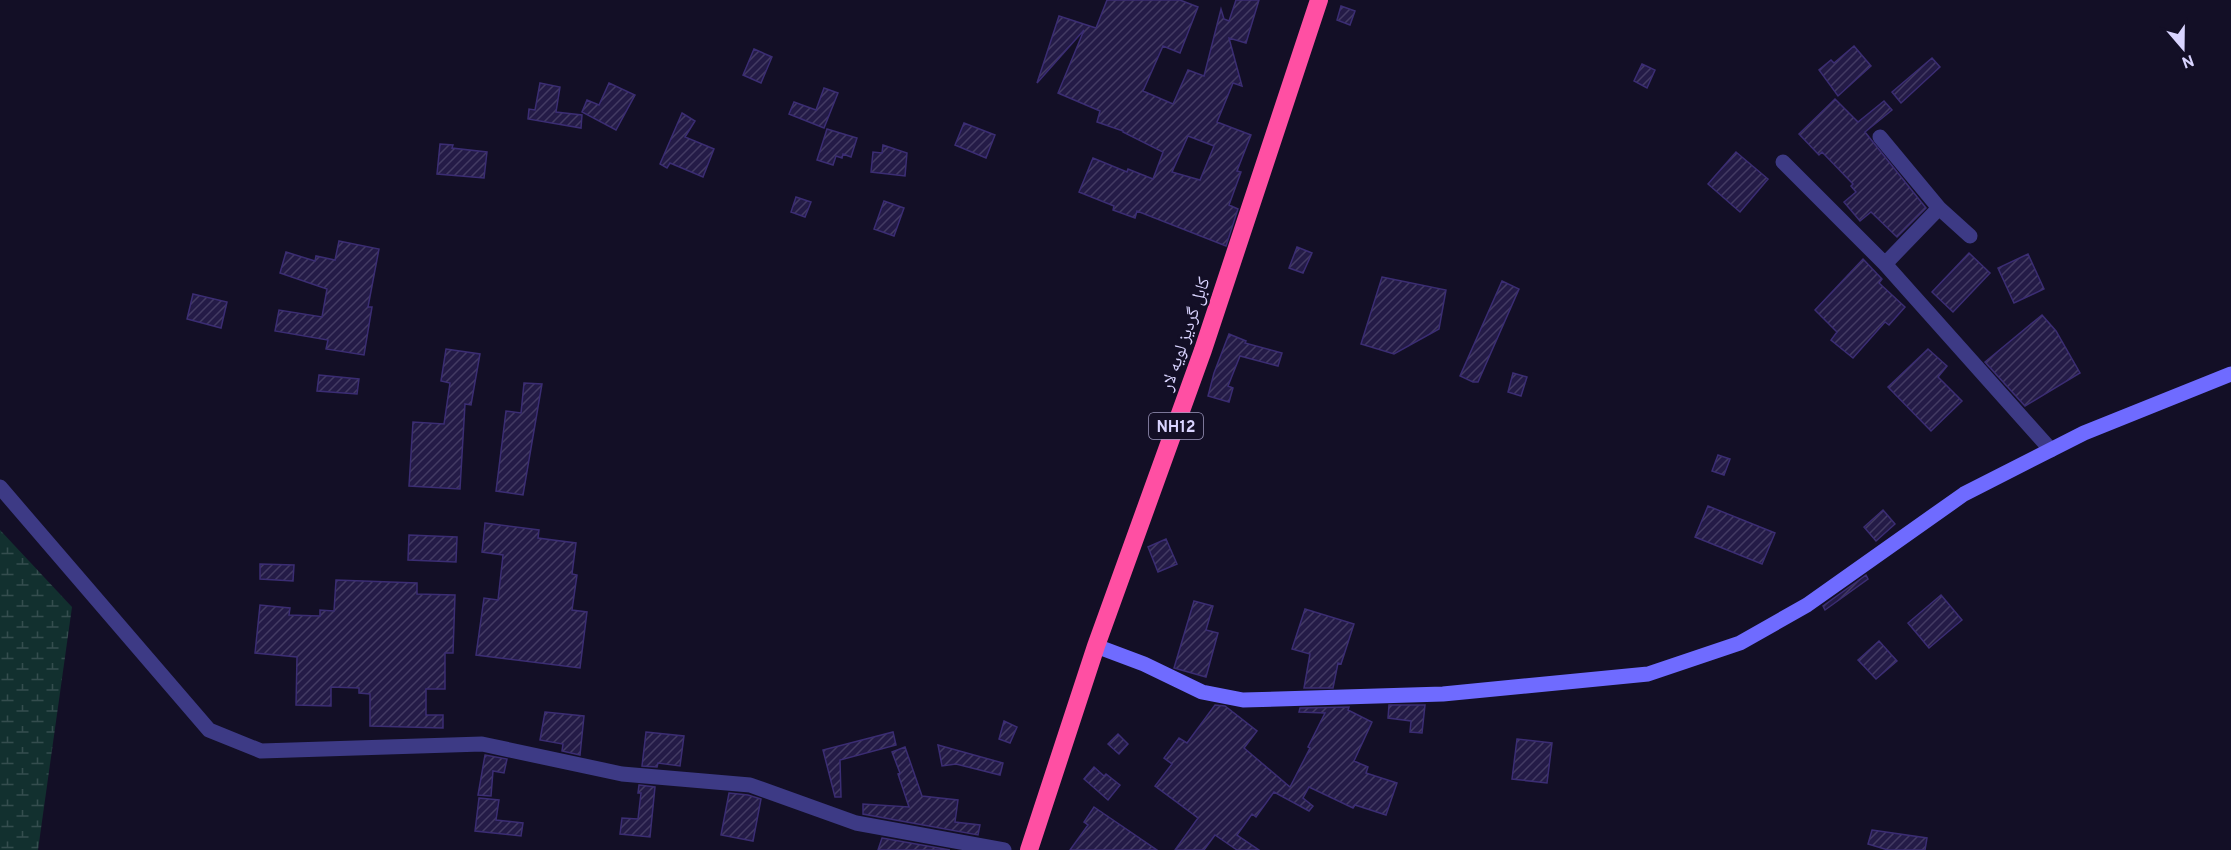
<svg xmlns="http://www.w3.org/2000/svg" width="2231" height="850" viewBox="0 0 2231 850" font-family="Overpass,'Noto Naskh Arabic',sans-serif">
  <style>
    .wetland { fill: url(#wetland-marsh) }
    .building { fill: url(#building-hatch); stroke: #3b2d73; stroke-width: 1.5; fill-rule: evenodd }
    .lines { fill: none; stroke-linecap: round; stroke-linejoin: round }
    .street { stroke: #3d3a85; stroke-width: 15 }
    .secondary { stroke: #6f6bff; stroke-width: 15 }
    .highway { stroke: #ff4fa3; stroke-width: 18 }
    .labels { text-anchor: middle; stroke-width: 5; stroke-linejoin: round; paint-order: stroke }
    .shield { fill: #130f26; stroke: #9e99be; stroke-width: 1.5 }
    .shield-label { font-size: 16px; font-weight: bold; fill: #d9d4ff }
    .street-label { font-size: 18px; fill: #d9d4ff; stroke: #130f26 }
  </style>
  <defs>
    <pattern id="wetland-marsh" width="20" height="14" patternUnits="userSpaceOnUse" patternTransform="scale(1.5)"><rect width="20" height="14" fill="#12302f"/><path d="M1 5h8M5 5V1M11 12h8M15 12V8" fill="none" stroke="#344d4e"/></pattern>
    <pattern id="building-hatch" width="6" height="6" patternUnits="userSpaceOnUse" patternTransform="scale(1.5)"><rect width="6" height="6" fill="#241b47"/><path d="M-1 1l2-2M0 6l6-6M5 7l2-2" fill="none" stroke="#433b63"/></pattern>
  </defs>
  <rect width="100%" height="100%" fill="#130f26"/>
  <path class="wetland" d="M0,530L72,607L38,850H0Z"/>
  <path class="building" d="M1107,0H1180L1198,7L1180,53L1163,46L1143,91L1173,104L1188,70L1204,76L1221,9L1224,19L1229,21L1236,0H1259L1246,43L1229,38L1242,86L1233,83L1217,122L1251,135L1237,171L1241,172L1229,205L1238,209L1226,246L1137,211L1135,218L1113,210L1114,206L1079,192L1093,158L1127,172L1128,169L1153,179L1163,152L1123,132V131L1097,122L1100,111L1058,93L1084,30L1037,83L1059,16L1096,28ZM1188,136L1214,146L1200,180L1172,172Z
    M1341,6L1355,11L1350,25L1337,20Z
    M1854,46L1871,66L1838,96L1819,70L1831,60L1834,63Z
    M754,49L772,57L761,83L743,75Z
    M1932,58L1940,67L1901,103L1892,92Z
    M1642,64L1655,70L1647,88L1634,81Z
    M540,83L560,87L556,112L582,115L581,128L528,119L529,109L535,110Z
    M609,83L635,95L616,130L582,112L587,100L599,105Z
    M824,88L838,93L824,128L789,114L794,102L816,110Z
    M1835,99L1858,122L1884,101L1892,110L1865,132L1926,208L1897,237L1871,212L1860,221L1844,202L1856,192L1851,186L1853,184L1822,152L1819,155L1799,134Z
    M682,113L695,121L685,137L714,149L703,177L670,163L667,168L660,164Z
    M964,123L995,135L986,158L955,145Z
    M827,129L857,138L851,157L843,154L842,158L836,156L833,165L817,160Z
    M440,144L453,145L452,148L487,152L484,178L437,174Z
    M883,145L907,153L905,176L871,172L873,152L882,153Z
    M1736,152L1768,179L1740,212L1708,184Z
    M796,197L811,202L805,217L791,212Z
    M884,201L904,208L894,236L874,229Z
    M339,241L379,249L368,307H372L364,355L326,349L328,340L275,331L279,310L322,317L327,289L280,273L286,252L315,261L316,256L335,260Z
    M1297,247L1312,253L1303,273L1289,268Z
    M1969,253L1990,273L1953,312L1932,292Z
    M2028,254L2044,289L2014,303L1998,268Z
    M1863,259L1882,279L1879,283L1905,307L1889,325L1885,322L1853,358L1831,340L1837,332L1815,310Z
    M1382,277L1446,290L1439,329L1394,354L1361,344Z
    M1502,281L1519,289L1478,382H1473L1460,376Z
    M193,294L227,302L221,328L187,319Z
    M2042,315L2056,331L2080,373L2025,406L1985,362Z
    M1229,334L1246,341L1245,343L1282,353L1278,366L1240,356L1228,386L1233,388L1229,402L1208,396L1214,373Z
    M446,349L480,354L471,405L465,404L460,489L409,486L413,422L444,424L450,383L441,381Z
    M1928,349L1947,366L1938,377L1962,401L1931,431L1888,387Z
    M1513,373L1527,377L1521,396L1508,392Z
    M319,375L359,379L357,394L317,391Z
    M524,383L542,384L523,495L496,491L506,411L521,413Z
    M1718,455L1730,459L1724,475L1712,471Z
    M1708,506L1775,533L1762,564L1695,537Z
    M1883,510L1895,524L1876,541L1864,527Z
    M485,523L539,530L538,538L576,543L572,574L577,575L572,610L587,612L580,668L476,655L484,598L498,600L503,555L482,552Z
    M409,535L457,537L456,562L408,560Z
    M1166,539L1177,564L1158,572L1148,547Z
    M260,564L294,565L293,581L260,579Z
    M1866,575L1868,579L1825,610L1823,606Z
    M336,580L417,583V594L455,595L453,653H445V689H426V715H443V728L370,726V694L359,693V688L331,687V706L296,705L297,657L255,653L260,605L290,608L289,615L320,616V610L334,611Z
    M1941,595L1962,620L1929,648L1908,623Z
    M1194,601L1213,606L1206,630L1218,633L1206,677L1174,668Z
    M1305,609L1354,624L1341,664L1338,663L1333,688H1304L1310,654L1292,649Z
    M1879,641L1897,661L1876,679L1858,660Z
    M1215,705L1225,706L1257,731L1244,748L1290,787L1310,748L1308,747L1325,713L1299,712L1300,708L1349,707L1348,710L1372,722L1354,761L1368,767L1366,773L1397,783L1386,815L1355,805L1353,808L1309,787L1303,798L1313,806L1309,811L1274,792L1256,817L1252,814L1237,835L1259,850H1237L1215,835L1204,850H1175L1198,818L1155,786L1172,764L1164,758L1179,738L1187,743Z
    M1389,705H1425L1422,733L1410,732L1411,721L1388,718Z
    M545,712L584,716L580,755L562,751L563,744L540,740Z
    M1004,721L1017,727L1010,743L999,739Z
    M646,732L684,736L680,766L658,763L657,767L642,766Z
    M893,732L896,745L840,760L841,797H835L823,750Z
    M1118,734L1128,744L1119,754L1108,744Z
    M1517,739L1552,743L1547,783L1512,779Z
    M938,745L1003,763L1000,775L956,764L942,766Z
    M905,747L922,796L958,800L955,822L980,825L978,835L863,814V804L909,807L898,774L900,773L892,752Z
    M485,755L507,759L504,773L493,771L491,796L478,795Z
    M1094,767L1104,776L1106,774L1120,785L1108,800L1084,779Z
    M639,785L655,787L650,837L620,834L622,818L638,819L641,793H638Z
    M729,793L748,795L761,799L753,841L721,835Z
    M479,798L499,800L496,820L523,823L521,836L475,831Z
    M1094,807L1157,850H1070L1088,825L1084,822Z
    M1872,830L1927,838L1925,850H1888L1868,844Z
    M882,838L950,850H878Z"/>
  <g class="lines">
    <path class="street" d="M1880,137L1939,208L1970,236
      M1783,162L1885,264L2051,450
      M1885,264L1939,208
      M0,487L209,730L261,751L482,744L622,774L750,785L856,823L1004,850"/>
    <path class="secondary" d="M1096,646L1144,664L1202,692L1243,700L1443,694L1648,674L1740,643L1807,605L1964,494L2084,433L2231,374"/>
    <path class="highway" d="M1029,850L1096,646L1203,350L1319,0"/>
  </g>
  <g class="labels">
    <rect class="shield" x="1149" y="413" width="54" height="26" rx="4.5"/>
    <g class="shield-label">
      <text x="1176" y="432">NH12</text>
    </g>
    <g class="street-label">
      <text transform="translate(1185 334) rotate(-71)" y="6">کابل گردیز لویه لار</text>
    </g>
  </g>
  <g transform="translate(2183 48) rotate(160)" stroke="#130f26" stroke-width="4.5" paint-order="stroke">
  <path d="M0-4.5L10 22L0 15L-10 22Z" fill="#d9d4ff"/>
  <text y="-9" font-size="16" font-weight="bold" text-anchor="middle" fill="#d9d4ff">N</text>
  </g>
</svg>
